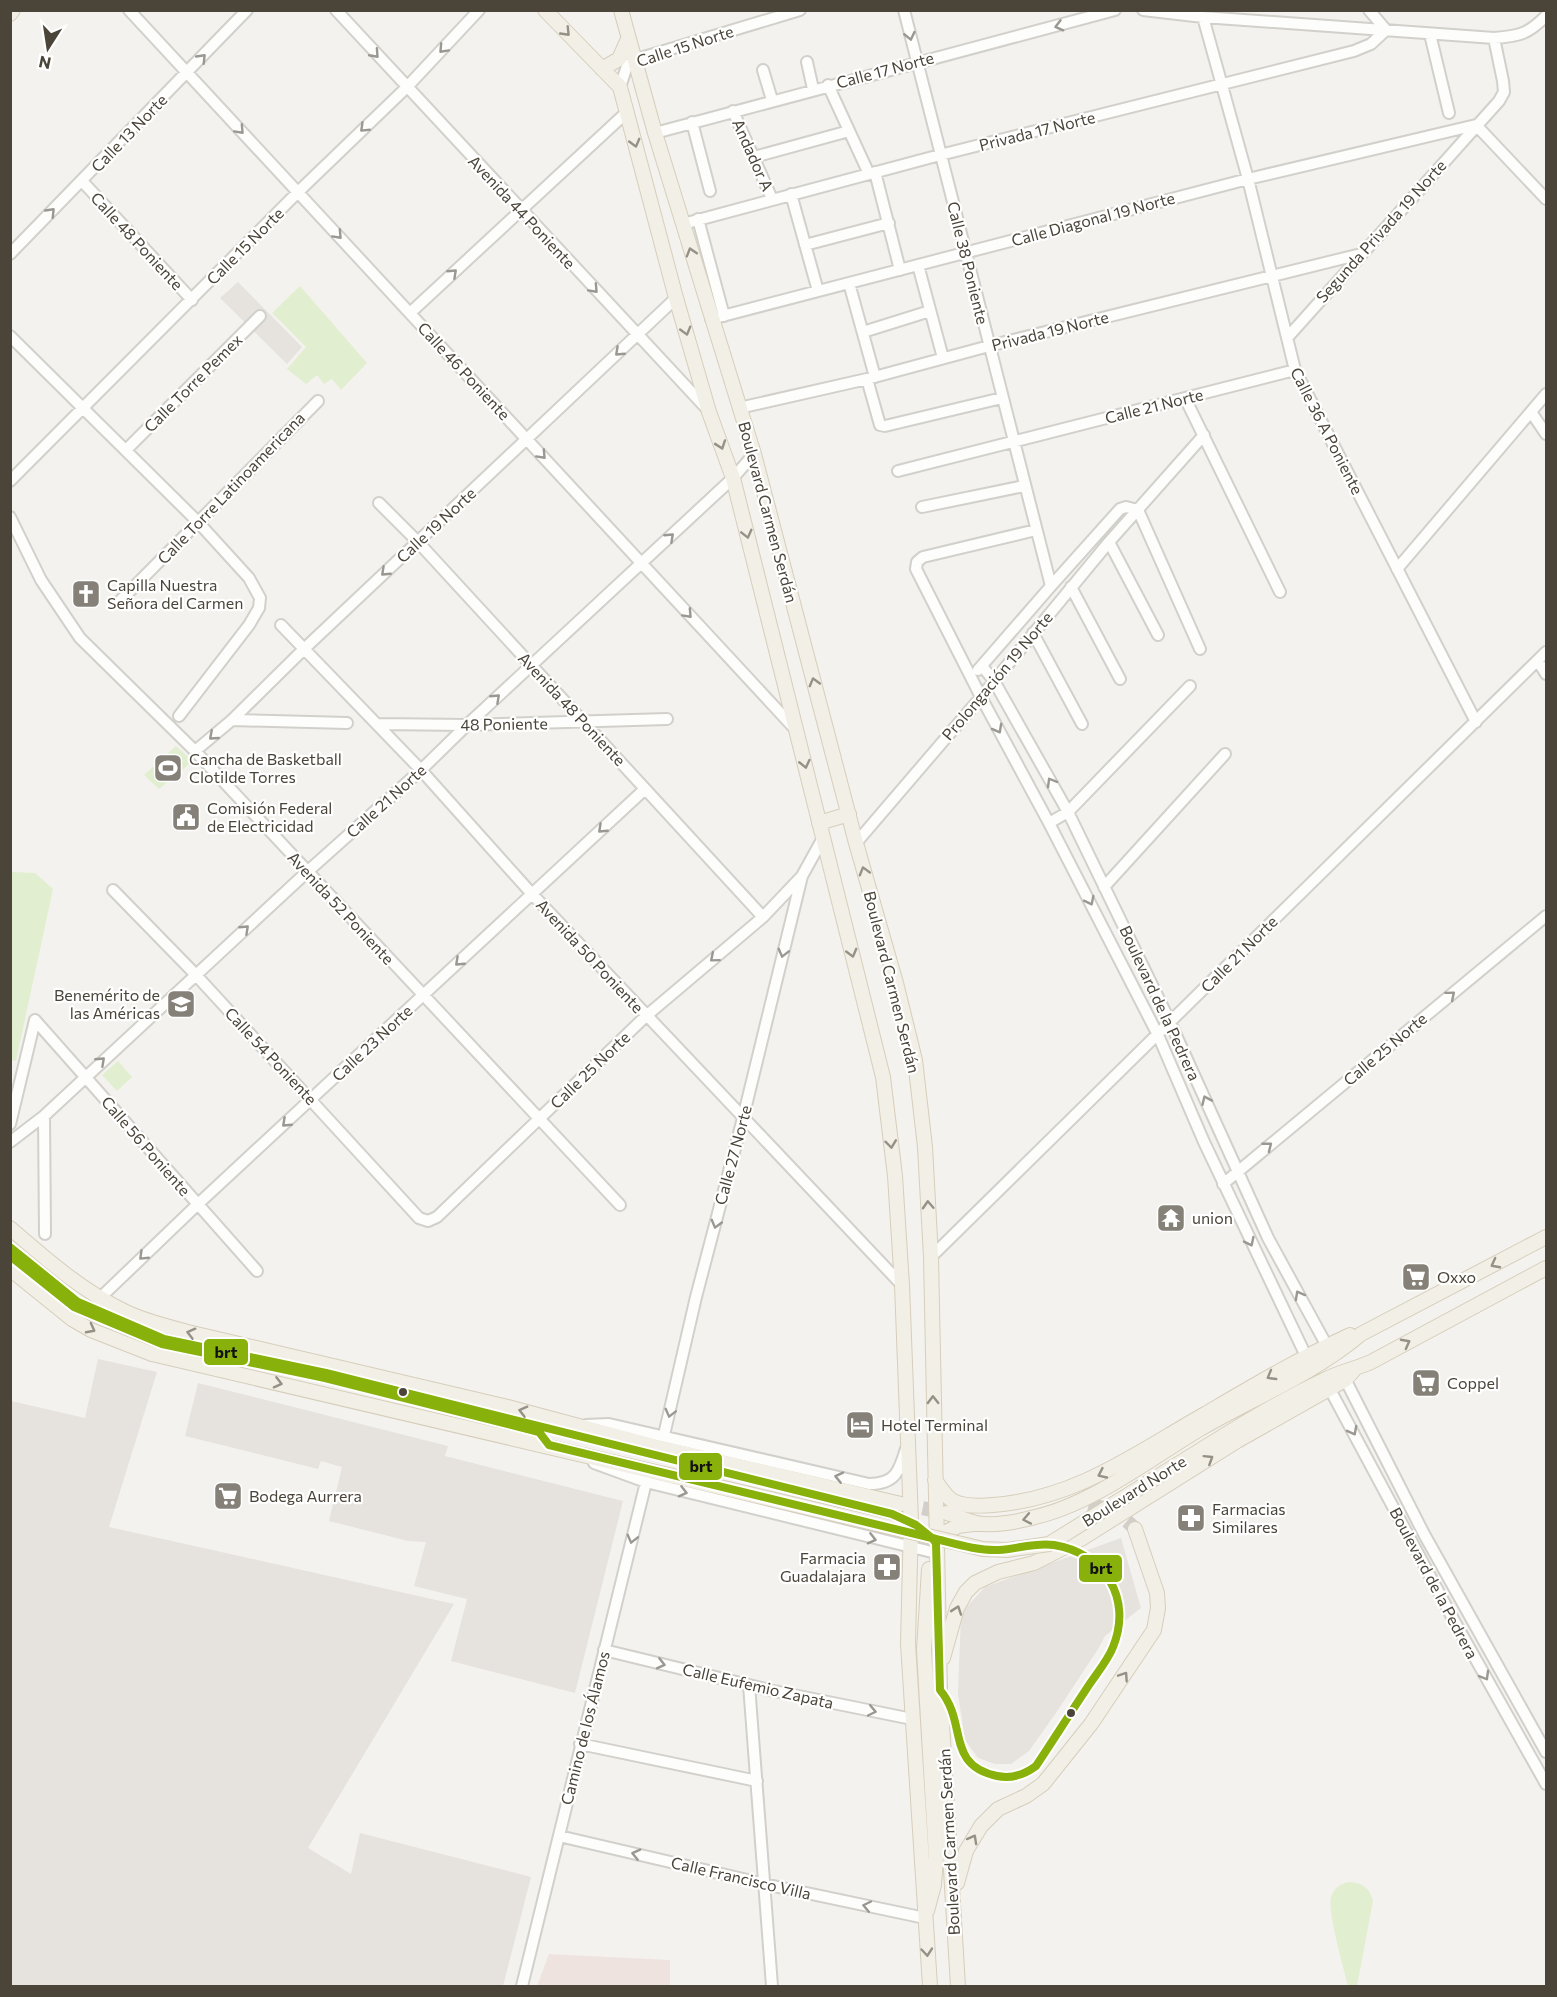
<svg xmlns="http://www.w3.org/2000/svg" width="1557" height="1997" viewBox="0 0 1557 1997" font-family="Commissioner,sans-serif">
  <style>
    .industrial { fill: #e6e2de }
    .medical { fill: #eee3df }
    .green { fill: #e1eecf }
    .parking { fill: #e6e3df }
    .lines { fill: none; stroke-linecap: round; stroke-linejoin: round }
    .major-tunnel { stroke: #d2cfca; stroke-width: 14; stroke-dasharray: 14 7; stroke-linecap: butt }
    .minor-casing { stroke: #d2d0cb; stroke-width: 14 }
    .major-casing { stroke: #d6cebb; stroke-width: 16 }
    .minor { stroke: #fdfdfc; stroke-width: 10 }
    .major { stroke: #f2efe6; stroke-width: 14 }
    .major-bridge-casing { stroke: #d6cebb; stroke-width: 16; stroke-linecap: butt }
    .major-bridge { stroke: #f2efe6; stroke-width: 14 }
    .bus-1-casing { stroke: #fff; stroke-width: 12 }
    .bus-1 { stroke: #89b10b; stroke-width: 8 }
    .oneway { stroke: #9b9791 }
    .oneway2 { stroke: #969187 }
    .bus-dot { fill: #4b4439; stroke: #fff; stroke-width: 2 }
    .labels { text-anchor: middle; stroke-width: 4.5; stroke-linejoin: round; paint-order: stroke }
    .street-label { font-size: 16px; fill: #4b4439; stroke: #fff }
    .poi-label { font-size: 16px; fill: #4b4439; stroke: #fff; text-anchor: start }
    .line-badge { stroke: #fff; stroke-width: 2 }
    .pale-badge-label { font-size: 16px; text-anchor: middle; font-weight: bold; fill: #111 }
  </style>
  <rect width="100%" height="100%" fill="#f4f2ee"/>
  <path class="industrial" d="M98,1359L157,1372L109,1527L454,1604L308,1848L351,1874L360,1833L531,1877L503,1986H12L11,1401L85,1418Z"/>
  <path class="medical" d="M549,1954L670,1960V1986H537Z"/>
  <path class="green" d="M300,286L367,363L341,390L332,379L324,384L317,375L306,384L287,369L306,347L272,313Z
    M176,746L193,761L159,789L144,775Z
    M11,872L35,873L53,889L16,1061L10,1060Z
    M118,1061L132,1077L117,1091L102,1075Z
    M1348,1882C1362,1882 1370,1888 1373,1901L1357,1986H1348C1344,1969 1327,1911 1331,1897C1334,1888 1340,1884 1348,1882Z"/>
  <path class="parking" d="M238,282L302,347L287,364L220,298Z
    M198,1383L448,1446L445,1456L623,1501L575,1693L451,1661L467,1599L414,1586L426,1542L408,1541L329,1521L342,1467L321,1461L318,1469L185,1436Z
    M1121,1538L1141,1608L1105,1636L1098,1649L1058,1710L1029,1751L1011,1764H995L978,1758L965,1740L958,1694L961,1613L985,1587Z"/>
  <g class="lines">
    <path class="major-tunnel" d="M902,1504L947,1513
      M1089,1504C1108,1509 1122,1514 1135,1529"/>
    <g class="minor-casing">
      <path id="minor" d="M129,10L796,730
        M336,10L708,410
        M904,10L1051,586
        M1143,10L1203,17L1494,38C1520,36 1528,34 1546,16
        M1203,17L1248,179L1295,370L1476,722
        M1430,34L1449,113
        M807,62L813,89
        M763,70L772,100
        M828,85L869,174
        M620,87L627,66L634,60L800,10
        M733,111L772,199
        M692,122L710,191
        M1476,125L1546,199
        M655,133L1115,10
        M754,157L849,131
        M875,172L900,270
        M82,181L192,300
        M791,194L818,291
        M698,219L724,316
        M683,224L940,155L1354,51L1371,44L1386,30L1369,10
        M805,245L889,223
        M10,254L247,10
        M918,265L943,358
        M849,283L875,377
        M410,313L627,112
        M711,319L1248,179L1476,125
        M863,332L930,311
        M10,336L198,522L249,578L260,598L259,608L249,625L179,716
        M1287,338L1499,101L1504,92L1503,81L1494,38
        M867,379L880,425L885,426L1002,398
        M1185,398L1280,592
        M739,408L867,379L989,346L1361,254
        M1531,412L1546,434
        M126,450L260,316
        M898,471L1295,370
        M10,481L298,192L406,88L479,10
        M379,503L418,542L763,917
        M922,507L1024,486
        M1138,510L1200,649
        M10,517L41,580L80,638L195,751L620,1205
        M1036,530L923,557L917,562L916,569L981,697L1049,823L1158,1035L1204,1142L1306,1356
        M1109,542L1158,635
        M1397,569L1546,394
        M1071,587L1120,679
        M119,602L318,401
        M281,625L421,770L532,894L902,1285
        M1033,633L1082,724
        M1538,661L1546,674
        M982,666L994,681L1068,812L1170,1022L1268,1238L1327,1346
        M978,670L1051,586L1120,509L1126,507L1138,510
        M232,720L347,723
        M377,724L467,725L667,719
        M195,751L232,720L304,649L676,298
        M1049,823L1068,812L1190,686
        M856,843L981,697L1109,542L1204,435
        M1104,887L1225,754
        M113,890L195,974L419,1218L428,1221L437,1217L646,1016L763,917L802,876L823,838
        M35,1020L257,1271
        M44,1116L45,1234
        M10,1124L35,1020
        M10,1142L44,1116L307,872L421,770L467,725L733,478L754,454
        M1223,1184L1546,916
        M931,1257L1546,652
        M100,1298L198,1204L645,789
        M1343,1375L1424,1534L1546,1752
        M1326,1382L1452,1617L1546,1784
        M586,1425L609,1424L869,1484C895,1484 899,1472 906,1449
        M664,1435L696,1297L743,1118L802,876
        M594,1463L646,1482L936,1553
        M604,1650L769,1690L912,1719
        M749,1685L772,1986
        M580,1744L757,1781
        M559,1836L764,1884L925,1918
        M522,1986L649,1470"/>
    </g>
    <g class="major-casing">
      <path id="major" d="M545,10L620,87L676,298L709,412L733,478L883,1077L895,1176L902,1285L911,1521L908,1644L930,1986
        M621,10L655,133L754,454L856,843L896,983L915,1060L925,1147L931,1257L940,1690L958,1986
        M10,14L13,10
        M602,69L619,59L628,39
        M819,823L849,814
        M10,1228C47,1260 82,1291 126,1312C147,1322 170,1327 192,1333L508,1407L657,1447L901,1504
        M10,1269L72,1319L91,1330L152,1354L873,1523
        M1165,1472C1217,1440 1269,1406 1324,1380C1339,1372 1355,1369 1371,1362L1546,1268
        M935,1480C940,1487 945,1496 953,1501C964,1507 981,1506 993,1505C1076,1499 1136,1453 1205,1414C1253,1386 1300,1358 1350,1335
        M947,1513C957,1516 967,1521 977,1523C991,1527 1021,1521 1035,1517C1092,1504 1150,1459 1200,1429C1253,1398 1314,1374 1361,1334L1546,1237
        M946,1532L958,1526L973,1524
        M943,1658L957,1608L966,1592L975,1583L998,1572L1034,1563L1081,1539L1237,1441L1345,1380L1354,1370
        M957,1883L966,1851L981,1826L998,1809L1026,1796L1043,1784L1091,1724L1154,1630L1158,1608L1157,1593L1135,1529
        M927,1911L934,1885L936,1857L924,1650L929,1569"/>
    </g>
    <use href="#minor" class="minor"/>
    <use href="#major" class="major"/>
    <g class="major-bridge-casing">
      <path id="major-bridge" d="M873,1523L983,1549L1007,1550L1049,1544L1165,1472"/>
    </g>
    <use href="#major-bridge" class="major-bridge"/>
    <g class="bus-1-casing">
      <path id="bus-1" d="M10,1247L78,1302L164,1339L326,1373L892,1514L916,1525L932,1538
        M10,1256L74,1307L162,1344L325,1378L539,1432L549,1445L932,1538
        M932,1538C953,1543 977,1551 999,1550C1017,1549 1036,1542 1054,1545C1104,1553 1133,1598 1113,1647C1108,1660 1097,1673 1089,1685C1071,1712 1054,1739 1036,1766C1024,1775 1012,1779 997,1776C945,1765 968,1723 940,1690L936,1543Z"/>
    </g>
    <use href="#bus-1" class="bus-1"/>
  </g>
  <defs><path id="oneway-chevron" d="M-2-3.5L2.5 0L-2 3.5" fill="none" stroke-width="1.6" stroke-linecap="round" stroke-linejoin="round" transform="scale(1.5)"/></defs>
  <g class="oneway">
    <use href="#oneway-chevron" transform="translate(1059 26) rotate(165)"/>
    <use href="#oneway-chevron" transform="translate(910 36) rotate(77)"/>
    <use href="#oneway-chevron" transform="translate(443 49) rotate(133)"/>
    <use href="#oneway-chevron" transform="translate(375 54) rotate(48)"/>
    <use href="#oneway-chevron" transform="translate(202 58) rotate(-46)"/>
    <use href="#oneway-chevron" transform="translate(364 128) rotate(136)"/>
    <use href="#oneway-chevron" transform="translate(240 130) rotate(47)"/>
    <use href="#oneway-chevron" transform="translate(51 212) rotate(-46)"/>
    <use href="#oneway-chevron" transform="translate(338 235) rotate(47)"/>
    <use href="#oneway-chevron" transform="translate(453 273) rotate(-43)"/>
    <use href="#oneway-chevron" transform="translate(594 289) rotate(47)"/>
    <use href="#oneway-chevron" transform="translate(619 352) rotate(137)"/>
    <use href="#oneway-chevron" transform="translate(542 455) rotate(47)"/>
    <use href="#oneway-chevron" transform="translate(670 537) rotate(-43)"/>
    <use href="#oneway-chevron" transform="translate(385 572) rotate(137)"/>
    <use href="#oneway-chevron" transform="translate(688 614) rotate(47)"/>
    <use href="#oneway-chevron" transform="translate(496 698) rotate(-43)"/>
    <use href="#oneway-chevron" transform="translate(998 729) rotate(61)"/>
    <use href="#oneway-chevron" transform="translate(213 736) rotate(139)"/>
    <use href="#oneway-chevron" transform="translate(1051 782) rotate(-120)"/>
    <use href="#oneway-chevron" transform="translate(602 829) rotate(137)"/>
    <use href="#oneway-chevron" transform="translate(1090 901) rotate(63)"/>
    <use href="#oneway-chevron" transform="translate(245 929) rotate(-43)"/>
    <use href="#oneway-chevron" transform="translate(783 953) rotate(104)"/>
    <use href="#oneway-chevron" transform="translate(714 958) rotate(140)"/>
    <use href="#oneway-chevron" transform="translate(459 962) rotate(137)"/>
    <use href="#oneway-chevron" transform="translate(1451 995) rotate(-40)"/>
    <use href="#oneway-chevron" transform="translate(101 1061) rotate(-43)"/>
    <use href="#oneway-chevron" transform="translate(1206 1100) rotate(-114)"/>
    <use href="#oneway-chevron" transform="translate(286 1123) rotate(137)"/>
    <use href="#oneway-chevron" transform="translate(1268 1146) rotate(-38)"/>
    <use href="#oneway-chevron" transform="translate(716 1224) rotate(105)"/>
    <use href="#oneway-chevron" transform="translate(1250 1242) rotate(64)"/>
    <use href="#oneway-chevron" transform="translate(143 1256) rotate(136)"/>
    <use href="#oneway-chevron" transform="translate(1299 1295) rotate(-119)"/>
    <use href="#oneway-chevron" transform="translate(670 1413) rotate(104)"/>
    <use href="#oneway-chevron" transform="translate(1353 1431) rotate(62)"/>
    <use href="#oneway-chevron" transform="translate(839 1477) rotate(-167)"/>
    <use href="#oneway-chevron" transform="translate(683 1492) rotate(14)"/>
    <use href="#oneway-chevron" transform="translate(632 1539) rotate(104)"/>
    <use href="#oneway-chevron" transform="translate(872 1539) rotate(14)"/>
    <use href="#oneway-chevron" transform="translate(661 1664) rotate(14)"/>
    <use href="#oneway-chevron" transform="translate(1485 1676) rotate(60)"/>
    <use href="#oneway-chevron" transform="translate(872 1711) rotate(12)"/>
    <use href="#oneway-chevron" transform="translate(636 1854) rotate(-167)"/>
    <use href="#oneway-chevron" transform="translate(867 1906) rotate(-168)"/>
  </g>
  <g class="oneway2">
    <use href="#oneway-chevron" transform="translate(566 32) rotate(46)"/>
    <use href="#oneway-chevron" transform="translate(635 143) rotate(75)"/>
    <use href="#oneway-chevron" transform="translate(691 252) rotate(-107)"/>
    <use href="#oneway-chevron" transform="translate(686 331) rotate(74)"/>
    <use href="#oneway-chevron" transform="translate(721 445) rotate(71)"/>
    <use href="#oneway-chevron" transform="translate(747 534) rotate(76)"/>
    <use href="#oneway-chevron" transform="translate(814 682) rotate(-105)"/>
    <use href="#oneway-chevron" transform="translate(805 764) rotate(77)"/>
    <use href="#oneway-chevron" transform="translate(864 871) rotate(-106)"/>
    <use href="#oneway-chevron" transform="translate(852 953) rotate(75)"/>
    <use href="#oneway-chevron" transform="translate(891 1144) rotate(83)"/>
    <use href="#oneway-chevron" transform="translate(928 1205) rotate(-93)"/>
    <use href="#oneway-chevron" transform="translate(1495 1264) rotate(152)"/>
    <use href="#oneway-chevron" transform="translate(91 1329) rotate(28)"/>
    <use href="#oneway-chevron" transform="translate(191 1333) rotate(-165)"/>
    <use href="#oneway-chevron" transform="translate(1406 1343) rotate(-28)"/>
    <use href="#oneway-chevron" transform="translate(1271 1376) rotate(150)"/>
    <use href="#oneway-chevron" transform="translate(278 1383) rotate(14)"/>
    <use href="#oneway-chevron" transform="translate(933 1400) rotate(-91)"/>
    <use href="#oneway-chevron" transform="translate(523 1411) rotate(-165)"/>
    <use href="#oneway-chevron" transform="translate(1209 1459) rotate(-32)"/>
    <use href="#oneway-chevron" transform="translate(1102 1474) rotate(155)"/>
    <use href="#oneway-chevron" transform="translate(1027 1519) rotate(169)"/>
    <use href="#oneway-chevron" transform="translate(957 1610) rotate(-71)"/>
    <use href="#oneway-chevron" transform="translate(1124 1676) rotate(-56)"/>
    <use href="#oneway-chevron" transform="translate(973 1839) rotate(-61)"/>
    <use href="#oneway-chevron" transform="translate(927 1952) rotate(85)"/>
  </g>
  <defs>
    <g id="church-square" transform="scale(1.5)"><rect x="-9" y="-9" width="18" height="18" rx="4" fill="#868178" stroke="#fff"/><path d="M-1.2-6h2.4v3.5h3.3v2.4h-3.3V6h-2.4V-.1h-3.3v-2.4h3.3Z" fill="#fff"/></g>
    <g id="stadium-square" transform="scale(1.5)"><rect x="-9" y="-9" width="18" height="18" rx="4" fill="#868178" stroke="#fff"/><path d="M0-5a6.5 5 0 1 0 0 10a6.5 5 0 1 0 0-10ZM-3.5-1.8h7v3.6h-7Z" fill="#fff"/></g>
    <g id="civic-square" transform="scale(1.5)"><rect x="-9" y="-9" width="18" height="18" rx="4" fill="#868178" stroke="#fff"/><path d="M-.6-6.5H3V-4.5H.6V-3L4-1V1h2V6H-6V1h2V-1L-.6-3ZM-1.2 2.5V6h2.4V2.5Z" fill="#fff"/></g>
    <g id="school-square" transform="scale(1.5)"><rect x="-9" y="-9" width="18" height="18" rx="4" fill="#868178" stroke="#fff"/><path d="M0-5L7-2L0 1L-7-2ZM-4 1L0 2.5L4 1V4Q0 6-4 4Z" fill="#fff"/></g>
    <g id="temple-square" transform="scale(1.5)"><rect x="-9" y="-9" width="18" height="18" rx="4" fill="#868178" stroke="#fff"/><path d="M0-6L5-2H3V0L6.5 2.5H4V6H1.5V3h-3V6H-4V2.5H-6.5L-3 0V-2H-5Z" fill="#fff"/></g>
    <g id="supermarket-square" transform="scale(1.5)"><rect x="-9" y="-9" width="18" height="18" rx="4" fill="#868178" stroke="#fff"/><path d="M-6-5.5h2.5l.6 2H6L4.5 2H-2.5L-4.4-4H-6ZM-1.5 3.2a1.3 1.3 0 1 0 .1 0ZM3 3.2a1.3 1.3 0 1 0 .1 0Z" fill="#fff"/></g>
    <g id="hotel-square" transform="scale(1.5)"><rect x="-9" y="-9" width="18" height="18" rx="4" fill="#868178" stroke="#fff"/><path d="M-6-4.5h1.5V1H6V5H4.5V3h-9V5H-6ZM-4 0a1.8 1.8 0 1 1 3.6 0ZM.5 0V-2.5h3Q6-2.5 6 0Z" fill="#fff"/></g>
    <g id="pharmacy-square" transform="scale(1.5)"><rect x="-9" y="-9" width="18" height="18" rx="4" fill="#868178" stroke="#fff"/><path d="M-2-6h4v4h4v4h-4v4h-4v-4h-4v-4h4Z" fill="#fff"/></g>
  </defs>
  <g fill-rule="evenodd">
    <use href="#church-square" x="86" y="594"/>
    <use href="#stadium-square" x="168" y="768"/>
    <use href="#civic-square" x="186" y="817"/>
    <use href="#school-square" x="181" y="1004"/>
    <use href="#temple-square" x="1171" y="1218"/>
    <use href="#supermarket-square" x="1416" y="1277"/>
    <use href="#supermarket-square" x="1426" y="1383"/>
    <use href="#hotel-square" x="860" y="1425"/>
    <use href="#supermarket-square" x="228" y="1496"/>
    <use href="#pharmacy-square" x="1191" y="1518"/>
    <use href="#pharmacy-square" x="887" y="1567"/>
  </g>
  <g class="bus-dot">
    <circle cx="403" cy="1392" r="5"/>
    <circle cx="1071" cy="1713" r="5"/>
  </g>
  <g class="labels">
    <g class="street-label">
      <text transform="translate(685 46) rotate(-18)" y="6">Calle 15 Norte</text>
      <text transform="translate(885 70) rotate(-15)" y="6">Calle 17 Norte</text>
      <text transform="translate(1037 131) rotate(-14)" y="6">Privada 17 Norte</text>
      <text transform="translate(129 133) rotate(-46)" y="6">Calle 13 Norte</text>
      <text transform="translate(753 155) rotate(66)" y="6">Andador A</text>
      <text transform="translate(522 212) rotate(47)" y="6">Avenida 44 Poniente</text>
      <text transform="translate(1093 219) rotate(-15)" y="6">Calle Diagonal 19 Norte</text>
      <text transform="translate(1381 231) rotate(-48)" y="6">Segunda Privada 19 Norte</text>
      <text transform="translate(137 241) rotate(47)" y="6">Calle 48 Poniente</text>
      <text transform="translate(245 246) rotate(-45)" y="6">Calle 15 Norte</text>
      <text transform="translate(968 263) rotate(76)" y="6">Calle 38 Poniente</text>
      <text transform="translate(1050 331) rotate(-14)" y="6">Privada 19 Norte</text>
      <text transform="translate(464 371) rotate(47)" y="6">Calle 46 Poniente</text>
      <text transform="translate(193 383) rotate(-45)" y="6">Calle Torre Pemex</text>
      <text transform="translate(1154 406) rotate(-14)" y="6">Calle 21 Norte</text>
      <text transform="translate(1327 431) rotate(63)" y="6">Calle 36 A Poniente</text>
      <text transform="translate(231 488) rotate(-46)" y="6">Calle Torre Latinoamericana</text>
      <text transform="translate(768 512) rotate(75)" y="6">Boulevard Carmen Serdán</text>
      <text transform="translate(436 525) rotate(-43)" y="6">Calle 19 Norte</text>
      <text transform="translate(997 676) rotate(-50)" y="6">Prolongación 19 Norte</text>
      <text transform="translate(572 709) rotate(47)" y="6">Avenida 48 Poniente</text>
      <text transform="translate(504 724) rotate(-1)" y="6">48 Poniente</text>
      <text transform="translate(386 801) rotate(-42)" y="6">Calle 21 Norte</text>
      <text transform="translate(341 908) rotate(47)" y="6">Avenida 52 Poniente</text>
      <text transform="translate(1239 954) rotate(-45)" y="6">Calle 21 Norte</text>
      <text transform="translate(590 956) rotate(47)" y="6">Avenida 50 Poniente</text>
      <text transform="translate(892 982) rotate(76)" y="6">Boulevard Carmen Serdán</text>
      <text transform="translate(1160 1003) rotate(65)" y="6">Boulevard de la Pedrera</text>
      <text transform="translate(372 1043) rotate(-43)" y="6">Calle 23 Norte</text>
      <text transform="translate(1385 1049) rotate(-40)" y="6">Calle 25 Norte</text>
      <text transform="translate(271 1056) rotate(47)" y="6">Calle 54 Poniente</text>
      <text transform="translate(590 1070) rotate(-44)" y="6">Calle 25 Norte</text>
      <text transform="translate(146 1146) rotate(49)" y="6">Calle 56 Poniente</text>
      <text transform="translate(733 1155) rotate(-75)" y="6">Calle 27 Norte</text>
      <text transform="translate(1134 1491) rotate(-32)" y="6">Boulevard Norte</text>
      <text transform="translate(1434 1583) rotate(62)" y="6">Boulevard de la Pedrera</text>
      <text transform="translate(758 1686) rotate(13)" y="6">Calle Eufemio Zapata</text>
      <text transform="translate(585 1728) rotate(-76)" y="6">Camino de los Álamos</text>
      <text transform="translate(949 1842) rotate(-93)" y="6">Boulevard Carmen Serdán</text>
      <text transform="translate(741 1878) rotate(13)" y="6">Calle Francisco Villa</text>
    </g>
    <g class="poi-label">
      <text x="107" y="591">Capilla Nuestra<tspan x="107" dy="18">Señora del Carmen</tspan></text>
      <text x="189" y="765">Cancha de Basketball<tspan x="189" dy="18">Clotilde Torres</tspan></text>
      <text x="207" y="814">Comisión Federal<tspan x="207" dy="18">de Electricidad</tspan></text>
      <text x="160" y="1001" text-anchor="end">Benemérito de<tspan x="160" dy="18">las Américas</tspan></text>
      <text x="1192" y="1224">union</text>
      <text x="1437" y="1283">Oxxo</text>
      <text x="1447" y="1389">Coppel</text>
      <text x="881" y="1431">Hotel Terminal</text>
      <text x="249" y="1502">Bodega Aurrera</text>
      <text x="1212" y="1515">Farmacias<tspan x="1212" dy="18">Similares</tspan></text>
      <text x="866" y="1564" text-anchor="end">Farmacia<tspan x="866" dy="18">Guadalajara</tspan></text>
    </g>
  </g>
  <g class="line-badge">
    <rect x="203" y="1338" width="46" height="28" rx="6" fill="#89b10b"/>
    <rect x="678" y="1452" width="45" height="29" rx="6" fill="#89b10b"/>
    <rect x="1078" y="1554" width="45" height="29" rx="6" fill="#89b10b"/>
  </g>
  <g class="pale-badge-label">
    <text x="226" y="1358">brt</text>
    <text x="701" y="1472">brt</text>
    <text x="1101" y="1574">brt</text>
  </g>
  <rect width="1557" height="1997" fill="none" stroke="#4b4439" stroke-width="24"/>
  <g transform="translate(48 48) rotate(192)" stroke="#ffffff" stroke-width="4.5" paint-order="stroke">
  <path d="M0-4.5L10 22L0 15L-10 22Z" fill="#4b4439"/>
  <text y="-9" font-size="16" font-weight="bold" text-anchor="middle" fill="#4b4439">N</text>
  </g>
</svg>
